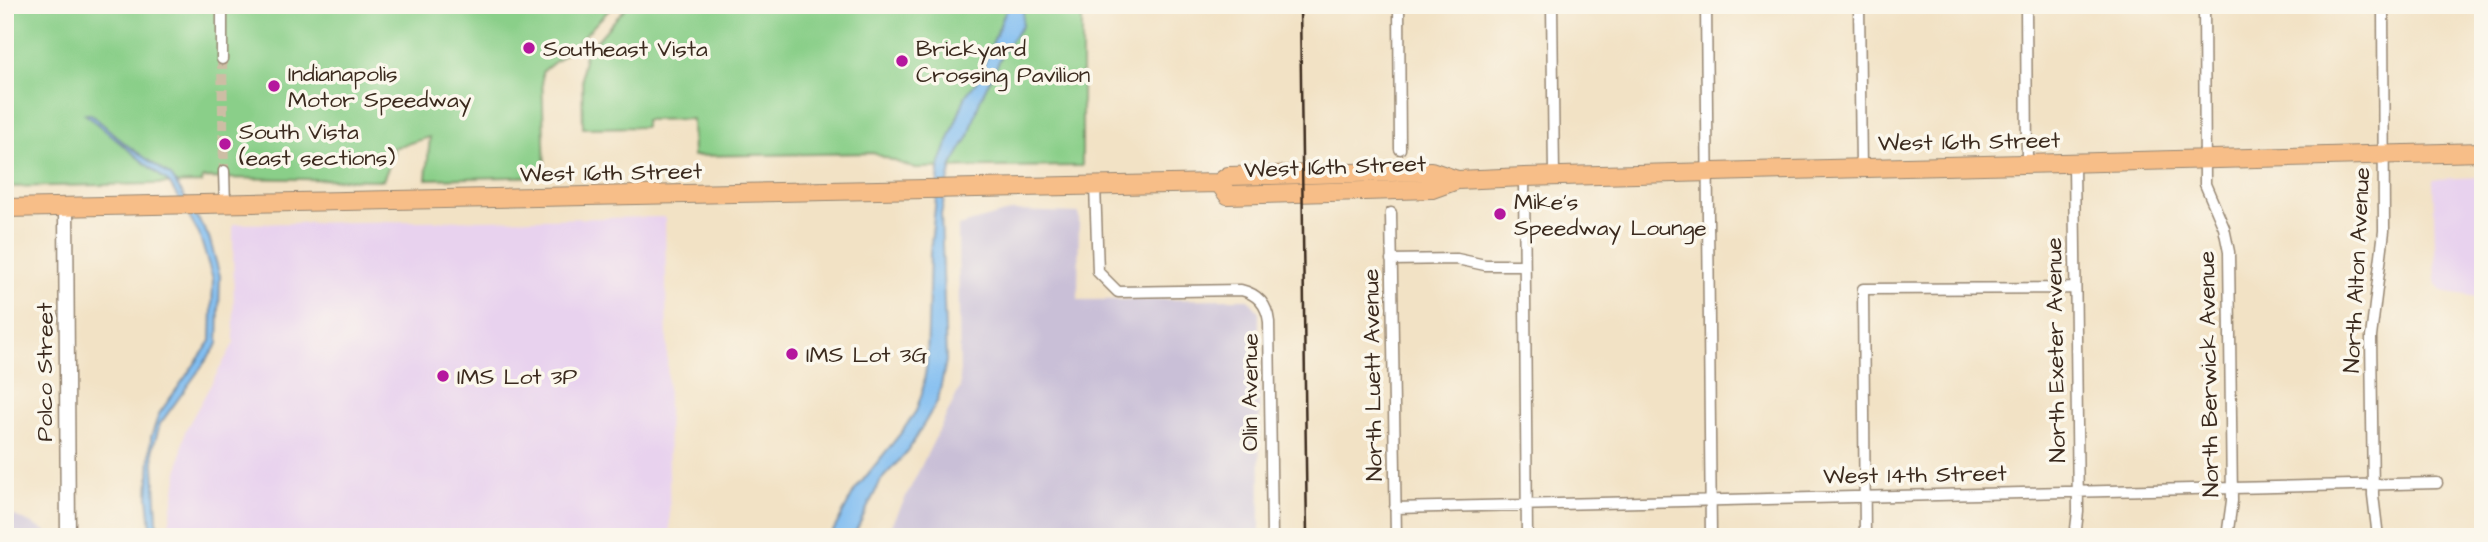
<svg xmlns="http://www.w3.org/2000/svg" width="2488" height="542" viewBox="0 0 2488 542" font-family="'Architects Daughter',sans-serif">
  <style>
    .built { fill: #e8d2ee }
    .industrial { fill: #c9bfd7 }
    .green { fill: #8acf89; stroke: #627c54; stroke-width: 2 }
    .water { fill: #7ebcf1; stroke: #5c7388; stroke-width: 2 }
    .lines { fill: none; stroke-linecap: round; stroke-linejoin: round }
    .minor-tunnel { stroke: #cdbda4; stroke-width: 10; stroke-dasharray: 10 5; stroke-linecap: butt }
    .minor-casing { stroke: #968672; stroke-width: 13 }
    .tertiary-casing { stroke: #968672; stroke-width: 17 }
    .primary-casing { stroke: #968672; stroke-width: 20 }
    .minor { stroke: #fff; stroke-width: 10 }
    .tertiary { stroke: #fff; stroke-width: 14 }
    .primary { stroke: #f7be88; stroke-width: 18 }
    .rail { stroke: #3b2a1e; stroke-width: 2.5 }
    .poi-dot { fill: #b5179e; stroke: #fbf7ec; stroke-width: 2.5 }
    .labels { text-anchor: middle; stroke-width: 7; stroke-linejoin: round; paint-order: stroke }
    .poi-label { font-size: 23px; fill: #3b2a1e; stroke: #fbf7ec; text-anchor: start }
    .street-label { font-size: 23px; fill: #3b2a1e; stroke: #fbf7ec }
  </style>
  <rect width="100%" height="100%" fill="#fbf7ec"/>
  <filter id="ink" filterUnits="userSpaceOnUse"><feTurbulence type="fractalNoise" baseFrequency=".0143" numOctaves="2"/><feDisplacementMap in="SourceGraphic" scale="14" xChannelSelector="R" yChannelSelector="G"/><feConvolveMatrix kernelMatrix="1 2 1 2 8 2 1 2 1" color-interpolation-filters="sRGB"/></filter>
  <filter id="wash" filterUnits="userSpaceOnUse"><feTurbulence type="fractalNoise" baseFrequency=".00686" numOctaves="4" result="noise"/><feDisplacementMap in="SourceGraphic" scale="28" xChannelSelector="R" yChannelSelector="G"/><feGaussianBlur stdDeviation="1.57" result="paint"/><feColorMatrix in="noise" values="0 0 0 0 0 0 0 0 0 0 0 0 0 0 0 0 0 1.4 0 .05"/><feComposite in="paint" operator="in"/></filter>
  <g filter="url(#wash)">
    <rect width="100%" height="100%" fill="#f2e2c5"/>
    <path class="built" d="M2483,177V298L2442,291L2436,284L2433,179Z
      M665,217L670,537H167L185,431L234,343L233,224Z"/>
    <path class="industrial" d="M1012,211L1079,213L1078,300L1248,299L1259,312L1260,537H886L960,388L958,226Z
      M5,511L46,531V537H5Z"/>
    <path class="green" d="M5,5H614L571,49L542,72L545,176L426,179L430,137L393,148L394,154L383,180L203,178L202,183L5,187Z
      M628,5H1082V166L913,168L873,153L693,156L692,119L645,120V127L583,128L582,69L585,54Z"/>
    <path class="water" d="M1008,5H1024L1022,26L1006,47L980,100L969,136L952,165L941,214L946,361L938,400L908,451L881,480L853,537H830L855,490L901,433L916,411L922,393L927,363L930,253L940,163L966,95L977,81Z
      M85,114H91L124,143L172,177L209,237L220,276L218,344L160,424L153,448L158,537H152L148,497L151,437L159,414L211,341L213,279L199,234L170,184Z"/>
  </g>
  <g filter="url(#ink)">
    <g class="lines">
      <path class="minor-tunnel" d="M222,59L224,171"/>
      <g class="minor-casing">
        <path id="minor" d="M222,5V59
          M1399,5L1400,149
          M1552,5L1554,176
          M1706,5L1711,537
          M1859,5L1861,168
          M2026,5L2027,164
          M2204,5L2205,184L2224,228L2229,252L2232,501L2227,537
          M2074,163L2078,512L2075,537
          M224,171L225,204
          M1524,177L1527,537
          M1095,185L1098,272L1118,292L1241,290C1258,294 1267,305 1269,322L1272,537
          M1391,213L1396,537
          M1391,260L1457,259L1485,265H1524
          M1395,508L2437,483
          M1865,537L1863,289L2075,288
          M2378,537L2373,495L2371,337L2384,231L2383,5"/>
      </g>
      <g class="tertiary-casing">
        <path id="tertiary" d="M66,207L68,537"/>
      </g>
      <g class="primary-casing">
        <path id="primary" d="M1219,183L1228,195L1432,189L1457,180L1524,177L2483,152
          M5,208L1219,183L1228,176L1431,171L1457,180"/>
      </g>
      <use href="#minor" class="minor"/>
      <use href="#tertiary" class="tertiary"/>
      <use href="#primary" class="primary"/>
      <path class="rail" d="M1300,5L1307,537"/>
    </g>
  </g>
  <g class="poi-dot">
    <circle cx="529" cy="48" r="7"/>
    <circle cx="902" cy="61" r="7"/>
    <circle cx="274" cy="86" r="7"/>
    <circle cx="225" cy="144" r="7"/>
    <circle cx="1500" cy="214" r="7"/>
    <circle cx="792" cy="354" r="7"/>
    <circle cx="443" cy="376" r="7"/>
  </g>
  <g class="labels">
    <g class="poi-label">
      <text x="543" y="56">Southeast Vista</text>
      <text x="916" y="56">Brickyard<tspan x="916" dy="26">Crossing Pavilion</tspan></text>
      <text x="288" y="81">Indianapolis<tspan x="288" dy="26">Motor Speedway</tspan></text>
      <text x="239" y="139">South Vista<tspan x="239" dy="26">(east sections)</tspan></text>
      <text x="1514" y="209">Mike's<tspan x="1514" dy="26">Speedway Lounge</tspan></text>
      <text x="806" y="362">IMS Lot 3G</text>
      <text x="457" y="384">IMS Lot 3P</text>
    </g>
    <g class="street-label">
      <text transform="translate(1969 141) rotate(-1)" y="8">West 16th Street</text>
      <text transform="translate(1335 166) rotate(-2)" y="8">West 16th Street</text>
      <text transform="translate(611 172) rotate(-1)" y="8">West 16th Street</text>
      <text transform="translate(2356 270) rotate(-87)" y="8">North Alton Avenue</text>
      <text transform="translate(2055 350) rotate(-91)" y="8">North Exeter Avenue</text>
      <text transform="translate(44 372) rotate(-90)" y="8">Polco Street</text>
      <text transform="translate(2208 374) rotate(-91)" y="8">North Berwick Avenue</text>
      <text transform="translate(1372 375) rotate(-91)" y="8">North Luett Avenue</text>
      <text transform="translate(1249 392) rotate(-90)" y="8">Olin Avenue</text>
      <text transform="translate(1915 474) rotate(-1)" y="8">West 14th Street</text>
    </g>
  </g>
  <rect width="2488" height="542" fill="none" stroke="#fbf7ec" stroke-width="28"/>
</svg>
